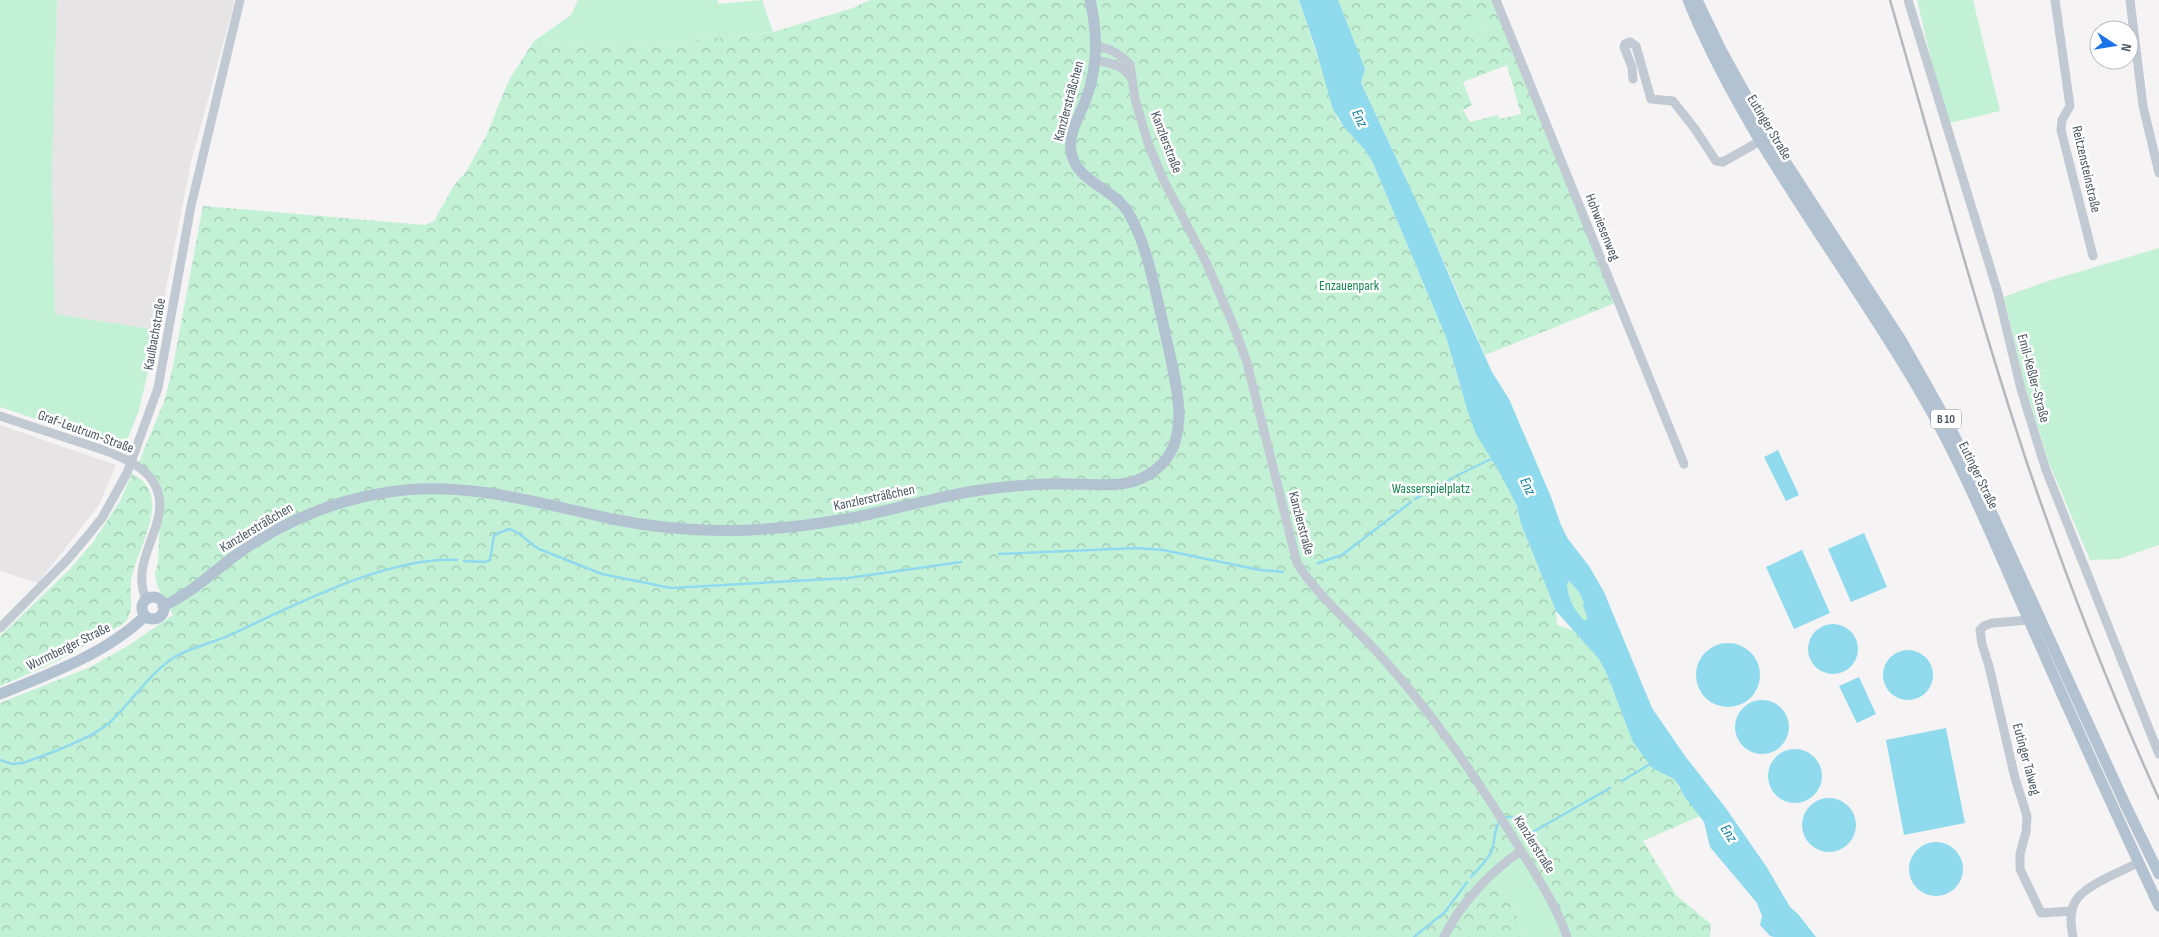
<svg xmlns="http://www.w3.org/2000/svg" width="2159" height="937" viewBox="0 0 2159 937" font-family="'Sofia Sans Condensed',sans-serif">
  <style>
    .education { fill: #e6e4e5 }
    .green { fill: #c3f1d5 }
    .forest { fill: url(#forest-crowns); fill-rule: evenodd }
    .water { fill: #90daee; fill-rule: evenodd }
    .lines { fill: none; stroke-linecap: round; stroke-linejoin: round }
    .stream { stroke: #90daee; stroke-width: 2.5 }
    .minor { stroke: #c1cad2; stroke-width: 9 }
    .major { stroke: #b3c2d1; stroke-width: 11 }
    .rail { stroke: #b5b8bd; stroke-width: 2.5 }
    .labels { text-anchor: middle; stroke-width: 5; stroke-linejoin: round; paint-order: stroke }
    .shield { fill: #fff; stroke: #808990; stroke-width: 1 }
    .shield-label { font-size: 12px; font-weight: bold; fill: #4a5661 }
    .street-label { font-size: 14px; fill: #4a5661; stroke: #fff }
    .park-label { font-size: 14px; fill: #17864f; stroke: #fff }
    .water-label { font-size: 15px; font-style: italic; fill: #0c7c9b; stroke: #fff }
  </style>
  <defs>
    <pattern id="forest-crowns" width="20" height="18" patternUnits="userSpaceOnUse" patternTransform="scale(1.25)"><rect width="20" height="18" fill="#c3f1d5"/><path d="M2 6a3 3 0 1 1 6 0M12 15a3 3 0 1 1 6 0" fill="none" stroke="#a0c6b0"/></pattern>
  </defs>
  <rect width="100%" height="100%" fill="#f5f3f3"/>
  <path class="education" d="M57,0H234L232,11L191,162L158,330L55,314L52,174Z
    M0,425L116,465L99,505L38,583L0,571Z"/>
  <path class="green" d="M0,0H57L52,174L55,314L158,330L139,410L124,448L0,407Z
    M578,0H718V4L762,0L773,32L651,45L534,41L571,15Z
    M1917,0H1973L2000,111L1946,124Z
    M1480,12L1488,32L1453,58L1462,19Z
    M2159,248V545L2118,559L2090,560L2049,463L2025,386L2004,297L2045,282Z
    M1569,581L1579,592L1584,603L1583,606L1587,616V620L1584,621C1574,610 1568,598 1567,584Z
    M1521,851L1567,937H1524L1514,908L1491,877Z"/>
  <path class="forest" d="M870,0H1299L1338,120L1365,150L1373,163L1446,337L1460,386L1517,506L1521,524L1556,611L1557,625L1575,631L1599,659L1606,672L1626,724L1647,760L1652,768L1674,779L1684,796L1700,816L1643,841L1676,895L1711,924L1710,937H1567L1521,851L1491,877L1514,908L1524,937H0V703L88,668L126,647L173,615L157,585L155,574L158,562L160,521L164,506L163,494L159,484L139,462L165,399L173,366L203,206L425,225L434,221L455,184L466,172L486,136L509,80L534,41L651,45L773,32L853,8Z
    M1338,0H1493L1615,303L1485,355L1429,228L1361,83L1364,74ZM1480,12L1488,32L1470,39L1462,20ZM1507,65L1521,114L1500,119L1498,115L1470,122L1463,110L1472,105L1463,82Z
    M132,474C175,494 137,548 131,580C129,594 135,608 126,621C122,626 112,630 106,633C72,655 37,671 0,686V636L70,569L93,542L120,501Z"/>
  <path class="water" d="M1299,0H1338L1365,69L1361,83L1429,228L1460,301L1492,372L1509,399L1551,497L1561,525L1568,539L1589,566L1604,592L1652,708L1685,756L1725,807L1766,866L1790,907L1798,914L1816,937H1774L1770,936L1760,925L1762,916L1757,903L1710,847L1704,822L1684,796L1679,786L1674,779L1652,768L1633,742L1606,672L1599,659L1556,611L1521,524L1517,506L1500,473L1476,434L1468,412L1446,337L1373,163L1365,150L1344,127L1333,109L1315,47ZM1569,581L1579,592L1584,603L1583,606L1587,616V620H1584C1574,610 1568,598 1567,584Z
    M1778,450L1799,495L1786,501L1764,457Z
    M1864,533L1887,587L1851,602L1828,549Z
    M1802,550L1830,613L1794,629L1766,567Z
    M1808 649a25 25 0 1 1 50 0a25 25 0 1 1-50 0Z
    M1696 675a32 32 0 1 1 64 0a32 32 0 1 1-64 0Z
    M1883 675a25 25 0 1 1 50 0a25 25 0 1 1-50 0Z
    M1859,677L1876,714L1857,723L1839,686Z
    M1735 727a27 27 0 1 1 54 0a27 27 0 1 1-54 0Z
    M1946,728L1965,823L1904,835L1886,740Z
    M1768 776a27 27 0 1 1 54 0a27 27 0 1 1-54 0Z
    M1802 825a27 27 0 1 1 54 0a27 27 0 1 1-54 0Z
    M1909 869a27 27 0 1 1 54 0a27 27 0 1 1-54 0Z"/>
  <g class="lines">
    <path class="stream" d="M1456,476L1493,458
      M1415,499L1452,478
      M999,554L1137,548L1163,550L1260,570L1283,572
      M464,561L485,562L490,560L494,535L509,529C521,532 528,543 539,549L602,574L671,588L848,578L961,562
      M1318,563L1342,555L1411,502
      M0,760L12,764L23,763C46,755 91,739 109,723C131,703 148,675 173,658C190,647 214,643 232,634C295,605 388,556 457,560
      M1622,781L1650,764
      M1506,817H1512L1524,833H1531L1610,788
      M1471,877C1479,868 1488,860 1492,850C1495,840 1494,831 1499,822
      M1414,937L1445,912L1467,882"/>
    <path class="minor" d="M1496,0L1684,464
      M1908,0L1998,293L2021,389L2046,470L2159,754
      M2055,0L2070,106L2062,120L2061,130L2093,256
      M2130,0L2143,106L2159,173
      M1096,47C1110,47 1120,55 1130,64L1135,99L1148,143L1163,179L1206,262L1232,322L1246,359L1297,563C1321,601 1357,628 1386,662C1437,719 1479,782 1519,847C1536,876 1556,904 1567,937
      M1095,60C1109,63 1125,65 1132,80
      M1633,79L1632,67L1624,47L1625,44L1630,42L1636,46L1651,99L1673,101L1695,129L1716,161L1723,162L1760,141
      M0,416C24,424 49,432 73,440C114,454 176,467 156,526C148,551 135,573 146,599
      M2029,620L1992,623L1984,626L1980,630L1982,644L1989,666L2015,778L2027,816L2026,832L2020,854V869L2041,913L2072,911
      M0,628L67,560L85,539L102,518L127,473L158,388L191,206L240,0
      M1444,937C1459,905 1492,870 1521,851
      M2073,937C2071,926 2069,913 2075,902C2083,886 2122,871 2138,863"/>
    <path class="major" d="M1688,0C1747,145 1849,267 1926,402C1965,470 1995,544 2027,616C2070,713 2114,810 2159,906
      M1697,0L1721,50L1768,135L1901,340L1949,425L1985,498L2125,804L2159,874
      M142 608a11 11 0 1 1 22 0a11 11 0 1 1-22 0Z
      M163,606C191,594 215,570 240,552C285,521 335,500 389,492C465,480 538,503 612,519C642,525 673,529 704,530C753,532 803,527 851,518C900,509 947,493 996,488C1022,485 1048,483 1073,484C1094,484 1115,487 1135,481C1152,475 1168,462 1174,445C1177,436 1179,424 1179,414C1178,384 1169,352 1163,323C1154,286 1147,244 1128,212C1113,188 1075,181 1071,151C1068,133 1080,115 1086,99C1098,67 1098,34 1090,0
      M0,694C48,675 107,653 145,616"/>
    <path class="rail" d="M1890,0C1934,153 1976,308 2026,460C2065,575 2109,689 2159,799"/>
  </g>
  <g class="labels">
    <rect class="shield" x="1931" y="409.5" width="30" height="19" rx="4"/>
    <g class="shield-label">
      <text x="1946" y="423">B 10</text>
    </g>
    <g class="street-label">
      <text transform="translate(1068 101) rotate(-75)" y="5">Kanzlersträßchen</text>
      <text transform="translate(1770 127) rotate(59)" y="5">Eutinger Straße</text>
      <text transform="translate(1167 142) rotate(69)" y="5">Kanzlerstraße</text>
      <text transform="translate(2087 169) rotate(77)" y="5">Reitzensteinstraße</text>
      <text transform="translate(1603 227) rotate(68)" y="5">Hohwiesenweg</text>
      <text transform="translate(154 334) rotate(-80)" y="5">Kaulbachstraße</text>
      <text transform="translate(2034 378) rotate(75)" y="5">Emil-Keßler-Straße</text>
      <text transform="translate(86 431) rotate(20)" y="5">Graf-Leutrum-Straße</text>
      <text transform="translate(1979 475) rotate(64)" y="5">Eutinger Straße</text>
      <text transform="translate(874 497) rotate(-12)" y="5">Kanzlersträßchen</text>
      <text transform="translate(1302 523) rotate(75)" y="5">Kanzlerstraße</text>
      <text transform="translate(256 527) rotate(-31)" y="5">Kanzlersträßchen</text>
      <text transform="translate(68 646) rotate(-26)" y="5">Wurmberger Straße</text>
      <text transform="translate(2027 759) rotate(75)" y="5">Eutinger Talweg</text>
      <text transform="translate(1535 844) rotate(58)" y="5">Kanzlerstraße</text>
    </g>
    <g class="park-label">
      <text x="1349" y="290">Enzauenpark</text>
      <text x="1431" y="493">Wasserspielplatz</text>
    </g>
    <g class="water-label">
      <text transform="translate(1360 118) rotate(64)" y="5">Enz</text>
      <text transform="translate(1528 486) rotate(64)" y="5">Enz</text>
      <text transform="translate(1729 833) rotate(57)" y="5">Enz</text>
    </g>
  </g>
  <g transform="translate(2114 45) rotate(102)"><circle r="24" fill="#ffffff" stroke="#b7bbc0"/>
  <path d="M0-4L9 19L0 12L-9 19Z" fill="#1a73e8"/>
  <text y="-8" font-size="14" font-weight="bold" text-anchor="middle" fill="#4a5661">N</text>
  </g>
</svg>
